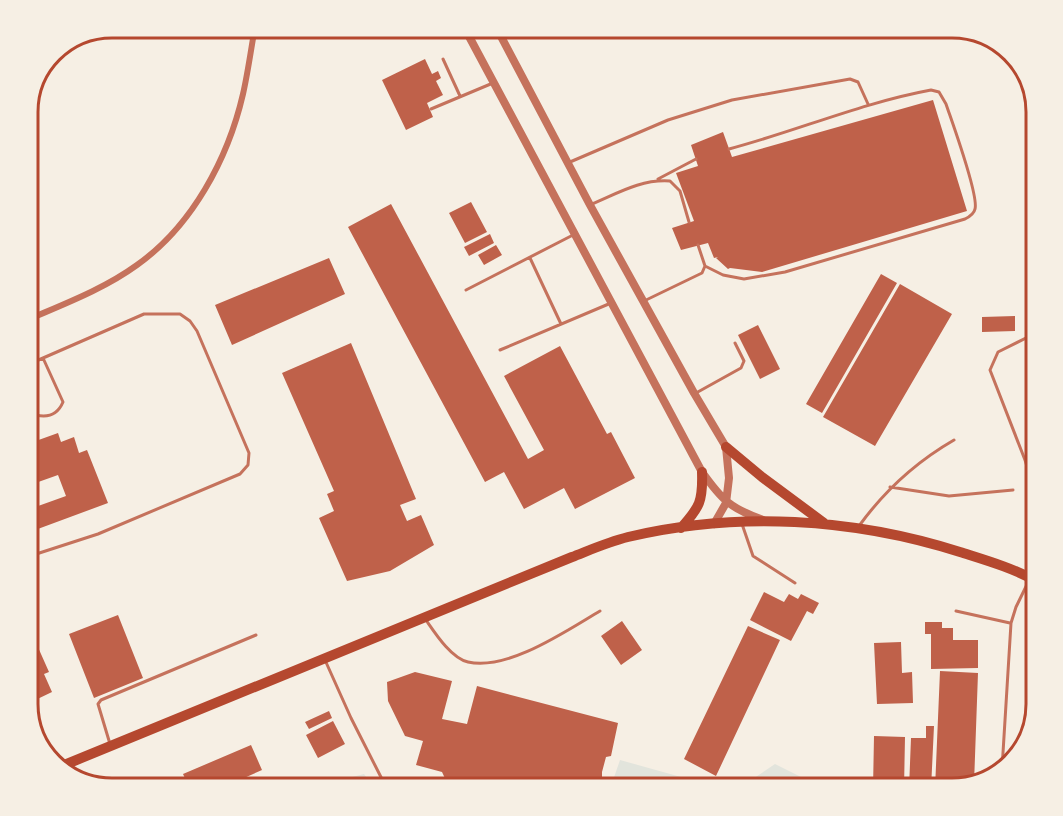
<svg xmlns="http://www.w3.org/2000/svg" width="1063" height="816" viewBox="0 0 1063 816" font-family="'Work Sans',sans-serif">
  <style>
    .green { fill: #e2e4dc }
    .building { fill: #bf614a }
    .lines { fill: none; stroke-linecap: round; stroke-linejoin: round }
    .service { stroke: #c5725c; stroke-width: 3 }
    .minor { stroke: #c5725c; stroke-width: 6 }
    .tertiary { stroke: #c5725c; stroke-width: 8 }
    .primary { stroke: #b5482f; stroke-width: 10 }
    .rim { fill: none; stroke: #b5482f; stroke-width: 3 }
  </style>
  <rect width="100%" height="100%" fill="#f6efe4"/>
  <path class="green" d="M620,760L724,789H610Z
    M775,764L825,789H738Z
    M364,774L375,789H305Z"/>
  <path class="building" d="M425,59L432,74L438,71L441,78L436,81L443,95L427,103L433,117L406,130L382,80Z
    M933,100L967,211L762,272L730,268L728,269L716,258L718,257L714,258L708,243L681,250L672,228L694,221L676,173L698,166L691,145L723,132L732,157Z
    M471,202L487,232L465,243L449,213Z
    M391,204L528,459L544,450L504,376L560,346L607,434L611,432L635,478L575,509L564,488L524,509L504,472L485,482L348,227Z
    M490,234L494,243L469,256L464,247Z
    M496,245L502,255L484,265L478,255Z
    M329,258L345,294L232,345L215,305Z
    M881,274L897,283L822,413L806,404Z
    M900,284L952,314L875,446L823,417Z
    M1015,316V331L982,332V317Z
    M758,325L780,369L760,379L738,335Z
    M351,343L416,499L400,505L407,521L421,515L434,545L390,571L347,581L319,518L334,511L327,494L334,491L282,373Z
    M58,433L61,442L74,437L79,453L87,450L108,503L27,533V510L66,496L58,475L27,486V450L35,448L33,442Z
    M764,592L784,602L789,594L798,599L801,594L819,603L813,614L807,611L791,641L750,620Z
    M118,615L143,678L94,698L69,634Z
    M622,621L642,650L621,665L601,636Z
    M925,622H942V628H953V640H978V668L931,669V634H925Z
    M748,626L780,640L716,776L684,759Z
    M901,642L902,673L912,672L913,703L877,704L874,643Z
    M37,645L49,672L44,674L52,692L27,704V649Z
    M940,671L978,673L974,784L951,789H935Z
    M415,672L452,681L442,719L467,724L477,686L618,723L611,756L606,757L602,772V789H450L442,772L416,765L423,741L405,736L388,701L387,682Z
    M329,711L332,718L309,729L305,722Z
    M333,721L345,744L318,758L306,735Z
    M926,726H934L931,789H909L911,738H926Z
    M874,736L905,737L904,789H873Z
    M251,745L262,770L219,789H190L183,774Z
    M169,779L173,789H146Z"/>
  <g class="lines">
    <path class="service" d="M443,59L460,96
      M431,109L493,83
      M570,162L668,120L732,100L850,79L858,82L868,104
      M658,179L696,159
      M592,204C618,193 641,179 670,181L680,191L689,222
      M530,258L561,324
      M705,266L723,275L744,279L785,272L965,219C969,217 974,214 975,209C979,195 952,122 946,104L939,92L931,90C861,103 797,131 729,149
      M466,290L573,235
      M644,301L702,273L705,266L698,245
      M1036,333L998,352L990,370L1025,460L1036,495
      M500,350L611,303
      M696,393L741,368L744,361L735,343
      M27,399L36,415C49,418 58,414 63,402L43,358
      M890,487L949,496L1013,490
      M742,524L753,556L795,583
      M859,526C885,490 916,462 954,440
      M27,557L98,534L240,474L248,465L249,453L197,331L190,321L180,314H144L27,365
      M956,611L1010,623
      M426,620C435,633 451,658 468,662C508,671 566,631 600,611
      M325,660L351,718L387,789
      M110,744L98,704L101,700L256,635
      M1002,769L1011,623L1016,607L1036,566"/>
    <path class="minor" d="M27,320C64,304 104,289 137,265C192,226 228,159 243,94C248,72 251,49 255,27"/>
    <path class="tertiary" d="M464,27L702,472C722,500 730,508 763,520
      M496,27L590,205L694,393L726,447L729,478L726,503L714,524"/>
    <path class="primary" d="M726,447L762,477L824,523
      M681,528C700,507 703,501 702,472
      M57,768L572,557C590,550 608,542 628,537C737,511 853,518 960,552C985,560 1013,568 1036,581"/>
  </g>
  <path d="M0 0H1063V816H0ZM112 38H952A74 74 0 0 1 1026 112V704A74 74 0 0 1 952 778H112A74 74 0 0 1 38 704V112A74 74 0 0 1 112 38Z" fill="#f6efe4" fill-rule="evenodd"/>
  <path class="rim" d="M112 38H952A74 74 0 0 1 1026 112V704A74 74 0 0 1 952 778H112A74 74 0 0 1 38 704V112A74 74 0 0 1 112 38Z"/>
</svg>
